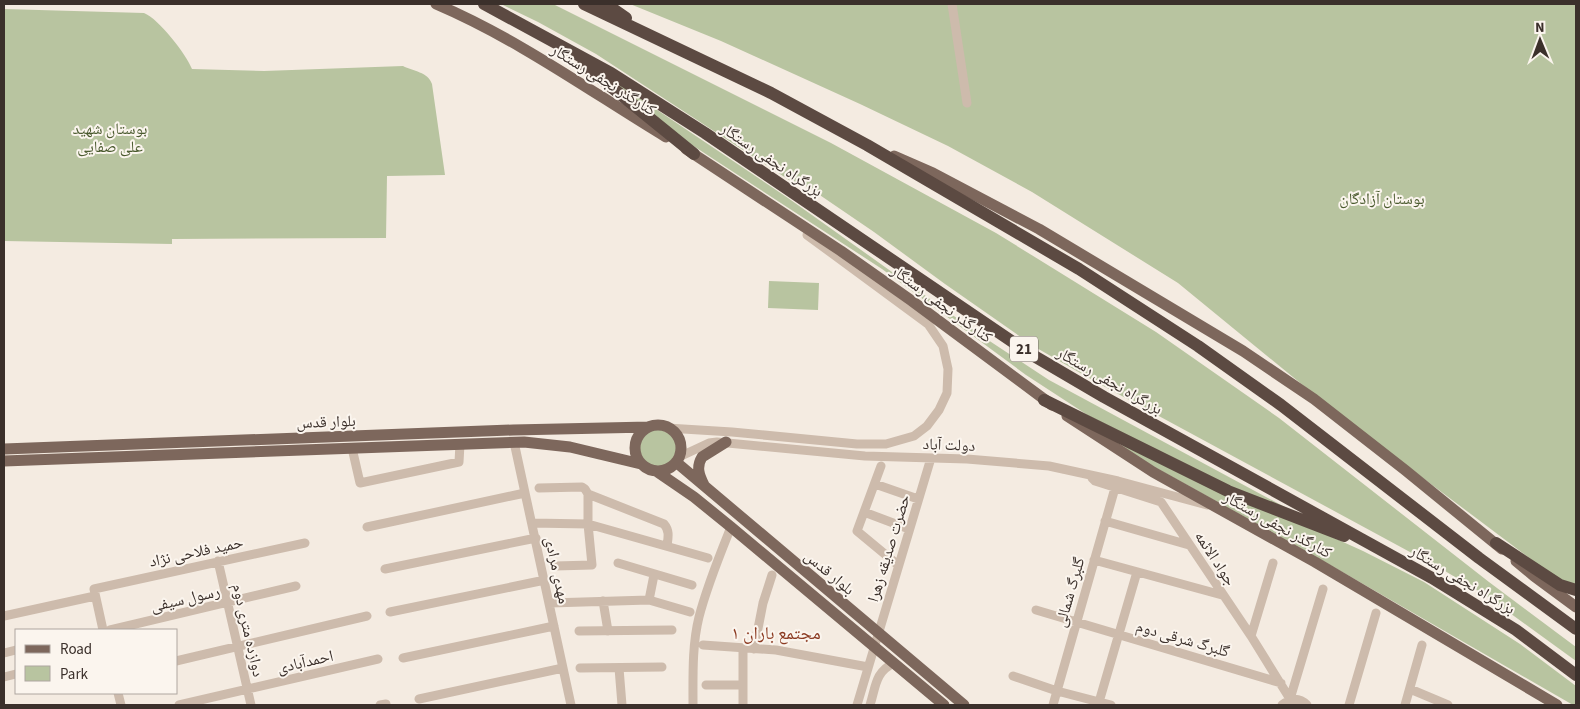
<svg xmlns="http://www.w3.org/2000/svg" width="1580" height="709" viewBox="0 0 1580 709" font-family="'Source Sans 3','Noto Naskh Arabic',sans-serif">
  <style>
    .green { fill: #b8c4a0 }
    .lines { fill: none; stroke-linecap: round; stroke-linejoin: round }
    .minor { stroke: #cdbbac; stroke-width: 9 }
    .major { stroke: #7d675c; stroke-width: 11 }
    .highway { stroke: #5c4a42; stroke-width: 12 }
    .labels { text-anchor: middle; stroke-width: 4; stroke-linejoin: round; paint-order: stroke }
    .shield { fill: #fbf5ee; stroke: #756b66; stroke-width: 1 }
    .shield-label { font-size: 15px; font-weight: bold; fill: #3b302b }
    .street-label { font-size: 16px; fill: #3b302b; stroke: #fbf5ee }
    .park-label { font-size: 16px; fill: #4a5a2e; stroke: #fbf5ee }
    .neighbourhood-label { font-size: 18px; fill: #8c3b22; stroke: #fbf5ee }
  </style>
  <rect width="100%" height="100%" fill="#f4ebe1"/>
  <path class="green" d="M501,4H553L831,143L996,233L1156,332L1279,418L1489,582L1576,647V661L1485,595L1445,571L1096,382L1035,347L945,284L874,232L808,187L789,180L596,54L538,22Z
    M630,4H1576V586L1564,584L1343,418L1178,283L1032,192L948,146L860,104L721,41Z
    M4,9L144,13C159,19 186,54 192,69L264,71L403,66C413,71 428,72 432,84L445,175L387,176L386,238L172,239V244L4,241Z
    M620,85L788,198L982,336L1049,380L1294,512L1262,502L1089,416L1026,375L882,269L692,145L618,89Z
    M769,281L819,283L818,310L768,308Z
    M638 448a20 20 0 1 1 40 0a20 20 0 1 1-40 0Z
    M1111,437L1363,551L1424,582L1520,644L1576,686V705H1573L1299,547L1140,459Z"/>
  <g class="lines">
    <path class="minor" d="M952,4L967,103
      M667,428L732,432L857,444H886L914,436L927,426L939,410L947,393L948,369L943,346L928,324L807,235
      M514,442L571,705
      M352,448L360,483L459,462L460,444
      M679,457L709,443L717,442L865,456L967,459L1049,466L1118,481L1207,505
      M881,466L857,531L898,565
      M1092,478L1095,481L1161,502L1251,636L1290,699
      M875,484L918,499
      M539,488L582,487L585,489L588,494V524L592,565L555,566
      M588,494L664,524C670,531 668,538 667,546
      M864,512L909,529
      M1105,521L1189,545
      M532,523L588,524L708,558
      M367,527L525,493
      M1094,560L1222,595
      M218,561L251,705
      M618,563L692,585
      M385,569L536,538
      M649,600L654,575
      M603,601L608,631
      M550,603L649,600L690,612
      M1036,610L1281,683
      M390,612L545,580
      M4,616L95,596
      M103,630L94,589L305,543
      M110,630L296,586
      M579,631L672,630
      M1251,636L1273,563
      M703,645L776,650L868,667
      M754,649L763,603L772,575
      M4,653L16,650
      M403,658L554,626
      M176,661L367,616
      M580,668L662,667
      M619,668L622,705
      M1013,676L1057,691L1111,705
      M4,677L16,674
      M706,685H743
      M1410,689L1448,705
      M118,693L121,705
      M419,699L563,668
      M1290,699L1323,589
      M1099,702L1137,572
      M179,705L378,659
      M380,705L386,704
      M693,705C693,676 692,645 699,617C707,586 719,557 731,527
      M743,705V649
      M857,705L931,458
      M870,705C876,686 875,672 894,663
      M1053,705L1115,488
      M1282,705C1290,698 1299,697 1307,705
      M1349,705L1376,613
      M1405,705L1422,645"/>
    <path class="major" d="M436,4C518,39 590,91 666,137
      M686,149L841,251L912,301L1052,405
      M894,156L933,173L1039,229L1243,351L1314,399L1405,470L1502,549
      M1067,416L1153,472L1315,562L1557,705
      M635 448a23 23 0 1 1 46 0a23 23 0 1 1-46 0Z
      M4,449L513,430L649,427
      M4,461L524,442L570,447L641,464
      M676,462L964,705
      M656,471L694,497L731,527L944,705
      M704,485C699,475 696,467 702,457L726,442
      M1516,561L1534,576L1576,607"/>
    <path class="highway" d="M484,4L611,73L705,133L1029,353L1104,397L1432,578L1516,630L1576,675
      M584,4L771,93L867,145L1079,269L1198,346L1281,405L1479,558L1576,629
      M606,4L626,18
      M583,64L694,154
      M1044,400L1228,491L1344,536
      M1496,543L1560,585L1576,590"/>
  </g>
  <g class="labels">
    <rect class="shield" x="1010" y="336.5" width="28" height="25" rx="4"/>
    <g class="shield-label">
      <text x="1024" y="354">21</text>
    </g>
    <g class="street-label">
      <text transform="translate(604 79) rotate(32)" y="6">کنارگذر نجفی رستگار</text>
      <text transform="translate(772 159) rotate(34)" y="6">بزرگراه نجفی رستگار</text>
      <text transform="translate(942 303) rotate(36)" y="6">کنارگذر نجفی رستگار</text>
      <text transform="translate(1110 380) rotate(30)" y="6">بزرگراه نجفی رستگار</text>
      <text transform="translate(326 421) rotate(-2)" y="6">بلوار قدس</text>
      <text transform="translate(949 444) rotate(2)" y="6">دولت آباد</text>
      <text transform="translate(1278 524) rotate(29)" y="6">کنارگذر نجفی رستگار</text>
      <text transform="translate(888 548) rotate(-73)" y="6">حضرت صدیقه زهرا</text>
      <text transform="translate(196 551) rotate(-12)" y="6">حمید فلاحی نژاد</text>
      <text transform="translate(1216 558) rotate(57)" y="6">جواد الائمه</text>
      <text transform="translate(558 570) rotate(78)" y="6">مهدی مرادی</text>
      <text transform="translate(830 572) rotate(40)" y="6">بلوار قدس</text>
      <text transform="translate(1463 579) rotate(31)" y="6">بزرگراه نجفی رستگار</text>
      <text transform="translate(1069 592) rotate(-74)" y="6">گلبرگ شمالی</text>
      <text transform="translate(185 598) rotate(-13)" y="6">رسول سیفی</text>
      <text transform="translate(249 630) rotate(77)" y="6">دوازده متری دوم</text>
      <text transform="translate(1183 638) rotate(16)" y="6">گلبرگ شرقی دوم</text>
      <text transform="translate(305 661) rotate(-13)" y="6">احمدآبادی</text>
    </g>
    <g class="park-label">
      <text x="110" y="134">بوستان شهید<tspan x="110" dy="18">علی صفایی</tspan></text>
      <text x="1382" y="204">بوستان آزادگان</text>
    </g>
    <g class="neighbourhood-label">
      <text x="776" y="639">مجتمع باران ١</text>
    </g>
  </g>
  <rect width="1580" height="709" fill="none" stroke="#3b302b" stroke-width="10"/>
  <rect x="15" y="629" width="162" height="65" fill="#fbf5ee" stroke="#aea6a0"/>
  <rect x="25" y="645" width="25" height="8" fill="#7d675c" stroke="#aea6a0"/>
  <text x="60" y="654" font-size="15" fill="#3b302b">Road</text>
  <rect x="25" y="666" width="25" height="15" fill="#b8c4a0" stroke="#aea6a0"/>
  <text x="60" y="679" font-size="15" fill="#3b302b">Park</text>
  <g transform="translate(1540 40) rotate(359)" stroke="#fbf5ee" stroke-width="4" paint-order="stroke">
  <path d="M0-4L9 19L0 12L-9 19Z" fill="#3b302b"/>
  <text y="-8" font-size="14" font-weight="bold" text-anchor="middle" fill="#3b302b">N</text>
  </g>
</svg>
